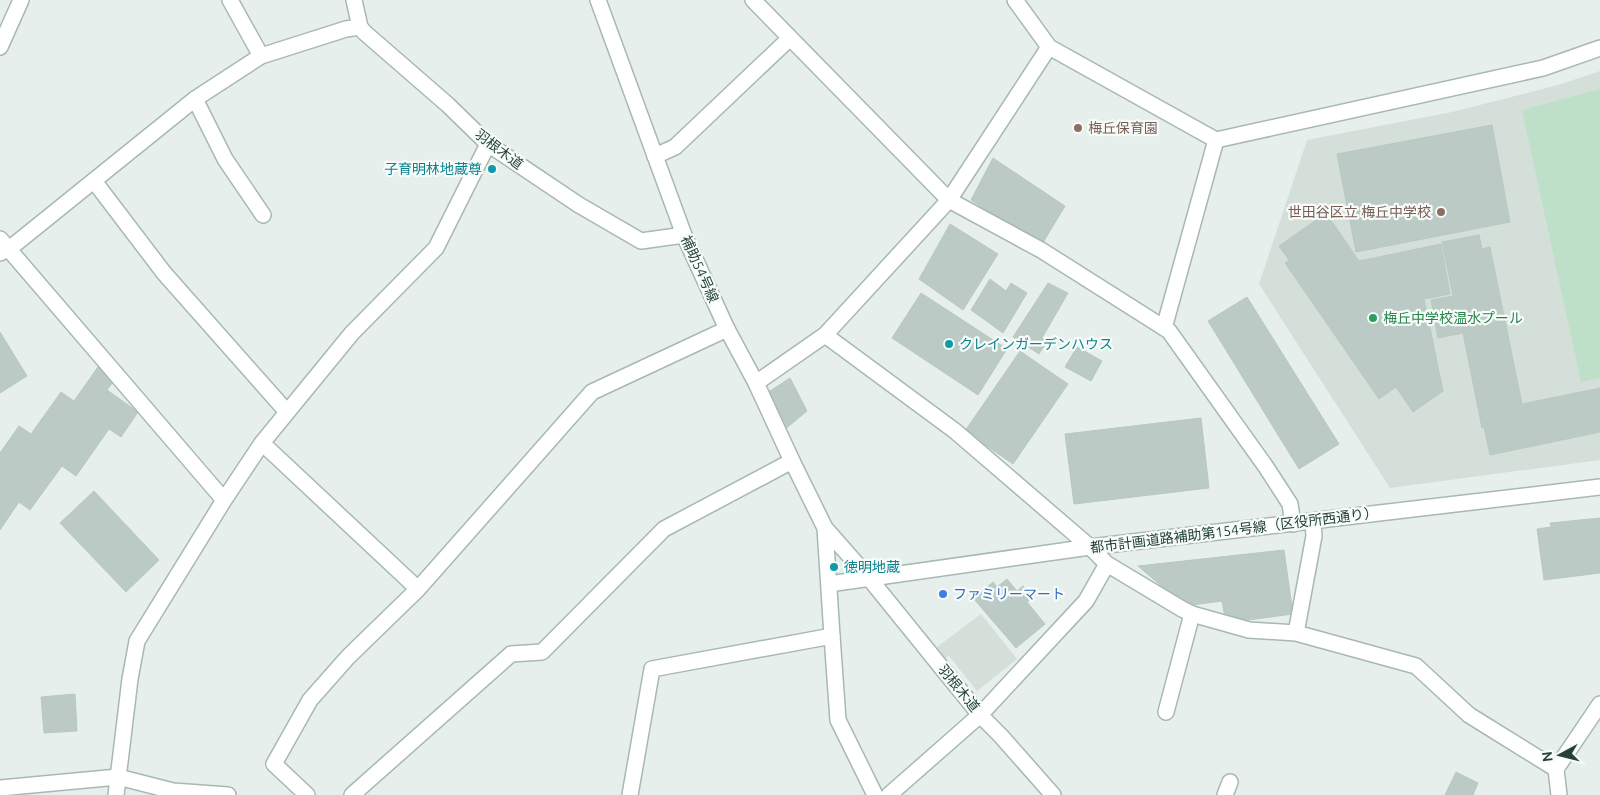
<svg xmlns="http://www.w3.org/2000/svg" width="1600" height="795" viewBox="0 0 1600 795" font-family="Ubuntu,'Noto Sans JP',sans-serif">
  <style>
    .built { fill: #d4dfda }
    .green { fill: #bfe0c8 }
    .building { fill: #bbcac4; stroke: #b8c9c2 }
    .lines { fill: none; stroke-linecap: round; stroke-linejoin: round }
    .service-casing { stroke: #a8b8b2; stroke-width: 18 }
    .minor-casing { stroke: #a8b8b2; stroke-width: 18 }
    .tertiary-casing { stroke: #a8b8b2; stroke-width: 18 }
    .service { stroke: #fff; stroke-width: 15 }
    .minor { stroke: #fff; stroke-width: 15 }
    .tertiary { stroke: #fff; stroke-width: 15 }
    .education-dot { fill: #8d6e63; stroke: #f7fbf9; stroke-width: 2 }
    .culture-dot { fill: #0f9aa8; stroke: #f7fbf9; stroke-width: 2 }
    .leisure-dot { fill: #2e9e5b; stroke: #f7fbf9; stroke-width: 2 }
    .shop-dot { fill: #3f7fe0; stroke: #f7fbf9; stroke-width: 2 }
    .labels { text-anchor: middle; stroke-width: 4.5; stroke-linejoin: round; paint-order: stroke }
    .education-label { font-size: 14px; fill: #785e54; stroke: #f7fbf9; text-anchor: start }
    .street-label { font-size: 14px; fill: #24423a; stroke: #f7fbf9 }
    .culture-label { font-size: 14px; fill: #0d838f; stroke: #f7fbf9; text-anchor: start }
    .leisure-label { font-size: 14px; fill: #27864d; stroke: #f7fbf9; text-anchor: start }
    .shop-label { font-size: 14px; fill: #366cbe; stroke: #f7fbf9; text-anchor: start }
  </style>
  <rect width="100%" height="100%" fill="#e6efeb"/>
  <path class="built" d="M1600,71V460L1390,488L1259,284L1307,140L1452,112L1558,85Z
    M981,614L1017,659L977,691L949,656L945,658L937,647Z"/>
  <path class="green" d="M1600,89V378L1581,382L1522,110Z"/>
  <path class="building" d="M1492,125L1510,222L1356,252L1337,154Z
    M993,158L1065,206L1041,246L971,200Z
    M1326,213L1359,261L1441,244L1450,294L1424,299L1443,391L1413,412L1396,387L1379,399L1285,263L1289,260L1279,246Z
    M950,224L998,254L963,310L919,279Z
    M1479,235L1482,249L1490,247L1522,404L1600,388V432L1490,455L1484,427L1482,428L1463,333L1438,338L1431,300L1453,296L1442,242Z
    M990,279L1006,291L1011,283L1027,293L1003,333L971,310Z
    M1048,283L1068,293L1042,338L1047,341L1039,354L1013,337Z
    M921,293L1007,349L978,395L892,338Z
    M1247,297L1339,444L1299,469L1208,321Z
    M0,332L27,376L0,393Z
    M1077,347L1102,361L1091,381L1065,367Z
    M1020,351L1068,384L1013,464L965,431Z
    M98,367L115,379L107,390L138,412L121,437L109,429L76,476L62,466L30,510L19,502L0,530V453L19,426L31,434L61,392L74,401Z
    M790,378L807,411L783,431L767,393Z
    M1201,418L1209,488L1074,504L1065,434Z
    M94,491L159,560L126,592L60,523Z
    M1600,518V573L1544,580L1537,529L1551,527L1550,523Z
    M1284,550L1293,614L1226,623L1222,601L1185,606L1138,566Z
    M1007,579L1017,591L1023,586L1033,597L1027,602L1045,624L1016,648L974,599L993,582L997,587Z
    M75,694L77,731L44,733L41,697Z
    M1456,772L1478,783L1473,795H1445Z"/>
  <g class="lines">
    <g class="service-casing">
      <path id="service" d="M230,0L261,56
        M195,99L225,159L263,215
        M94,181L164,273L287,412
        M1166,712L1192,614
        M0,788L118,777L173,791L228,795
        M352,795L511,654L542,652L664,529L792,461
        M1225,795L1230,782"/>
    </g>
    <g class="minor-casing">
      <path id="minor" d="M354,0L360,27L364,32L448,105L488,144L579,205L641,241L684,235
        M753,0L949,200L1041,250L1169,331L1266,467L1290,504L1293,524
        M1015,0L1049,47L1216,140
        M0,47L21,0
        M655,156L675,147L790,38
        M0,239L224,500
        M0,253L9,249L195,99L261,56L346,29L360,27
        M1164,328L1216,140L1543,68L1600,48
        M825,335L955,431L1090,547L1107,564L1182,609L1192,614L1249,630L1296,633L1416,666L1469,715L1556,769
        M756,383L825,335L949,200L1049,47
        M262,443L418,589
        M869,578L980,715L1001,736L1053,795
        M1296,633L1314,536L1313,521
        M116,795L130,679L137,641L224,500L262,443L352,333L436,248L488,144
        M307,795L274,764L310,700L348,657L418,589L592,392L727,329
        M630,795L652,669L832,636L838,720L875,795
        M889,795L980,715L1086,601L1107,564
        M1559,795L1556,769L1600,704"/>
    </g>
    <g class="tertiary-casing">
      <path id="tertiary" d="M598,0L684,235L727,329L756,383L792,461L825,528L869,578
        M825,528L832,636
        M829,584L1090,547L1600,487"/>
    </g>
    <use href="#service" class="service"/>
    <use href="#minor" class="minor"/>
    <use href="#tertiary" class="tertiary"/>
  </g>
  <g class="education-dot">
    <circle cx="1078" cy="128" r="5"/>
    <circle cx="1441" cy="212" r="5"/>
  </g>
  <g class="culture-dot">
    <circle cx="492" cy="169" r="5"/>
    <circle cx="949" cy="344" r="5"/>
    <circle cx="834" cy="567" r="5"/>
  </g>
  <circle class="leisure-dot" cx="1373" cy="318" r="5"/>
  <circle class="shop-dot" cx="943" cy="594" r="5"/>
  <g class="labels">
    <g class="education-label">
      <text x="1088" y="133">梅丘保育園</text>
      <text x="1431" y="217" text-anchor="end">世田谷区立 梅丘中学校</text>
    </g>
    <g class="street-label">
      <text transform="translate(499 149) rotate(37)" y="5">羽根木道</text>
      <text transform="translate(700 269) rotate(66)" y="5">補助54号線</text>
      <text transform="translate(1234 530) rotate(-7)" y="5">都市計画道路補助第154号線（区役所西通り）</text>
      <text transform="translate(959 688) rotate(51)" y="5">羽根木道</text>
    </g>
    <g class="culture-label">
      <text x="482" y="174" text-anchor="end">子育明林地蔵尊</text>
      <text x="959" y="349">クレインガーデンハウス</text>
      <text x="844" y="572">徳明地蔵</text>
    </g>
    <g class="leisure-label">
      <text x="1383" y="323">梅丘中学校温水プール</text>
    </g>
    <g class="shop-label">
      <text x="953" y="599">ファミリーマート</text>
    </g>
  </g>
  <g transform="translate(1560 755) rotate(263)" stroke="#f7fbf9" stroke-width="4" paint-order="stroke">
  <path d="M0-4L9 19L0 12L-9 19Z" fill="#24423a"/>
  <text y="-8" font-size="14" font-weight="bold" text-anchor="middle" fill="#24423a">N</text>
  </g>
</svg>
